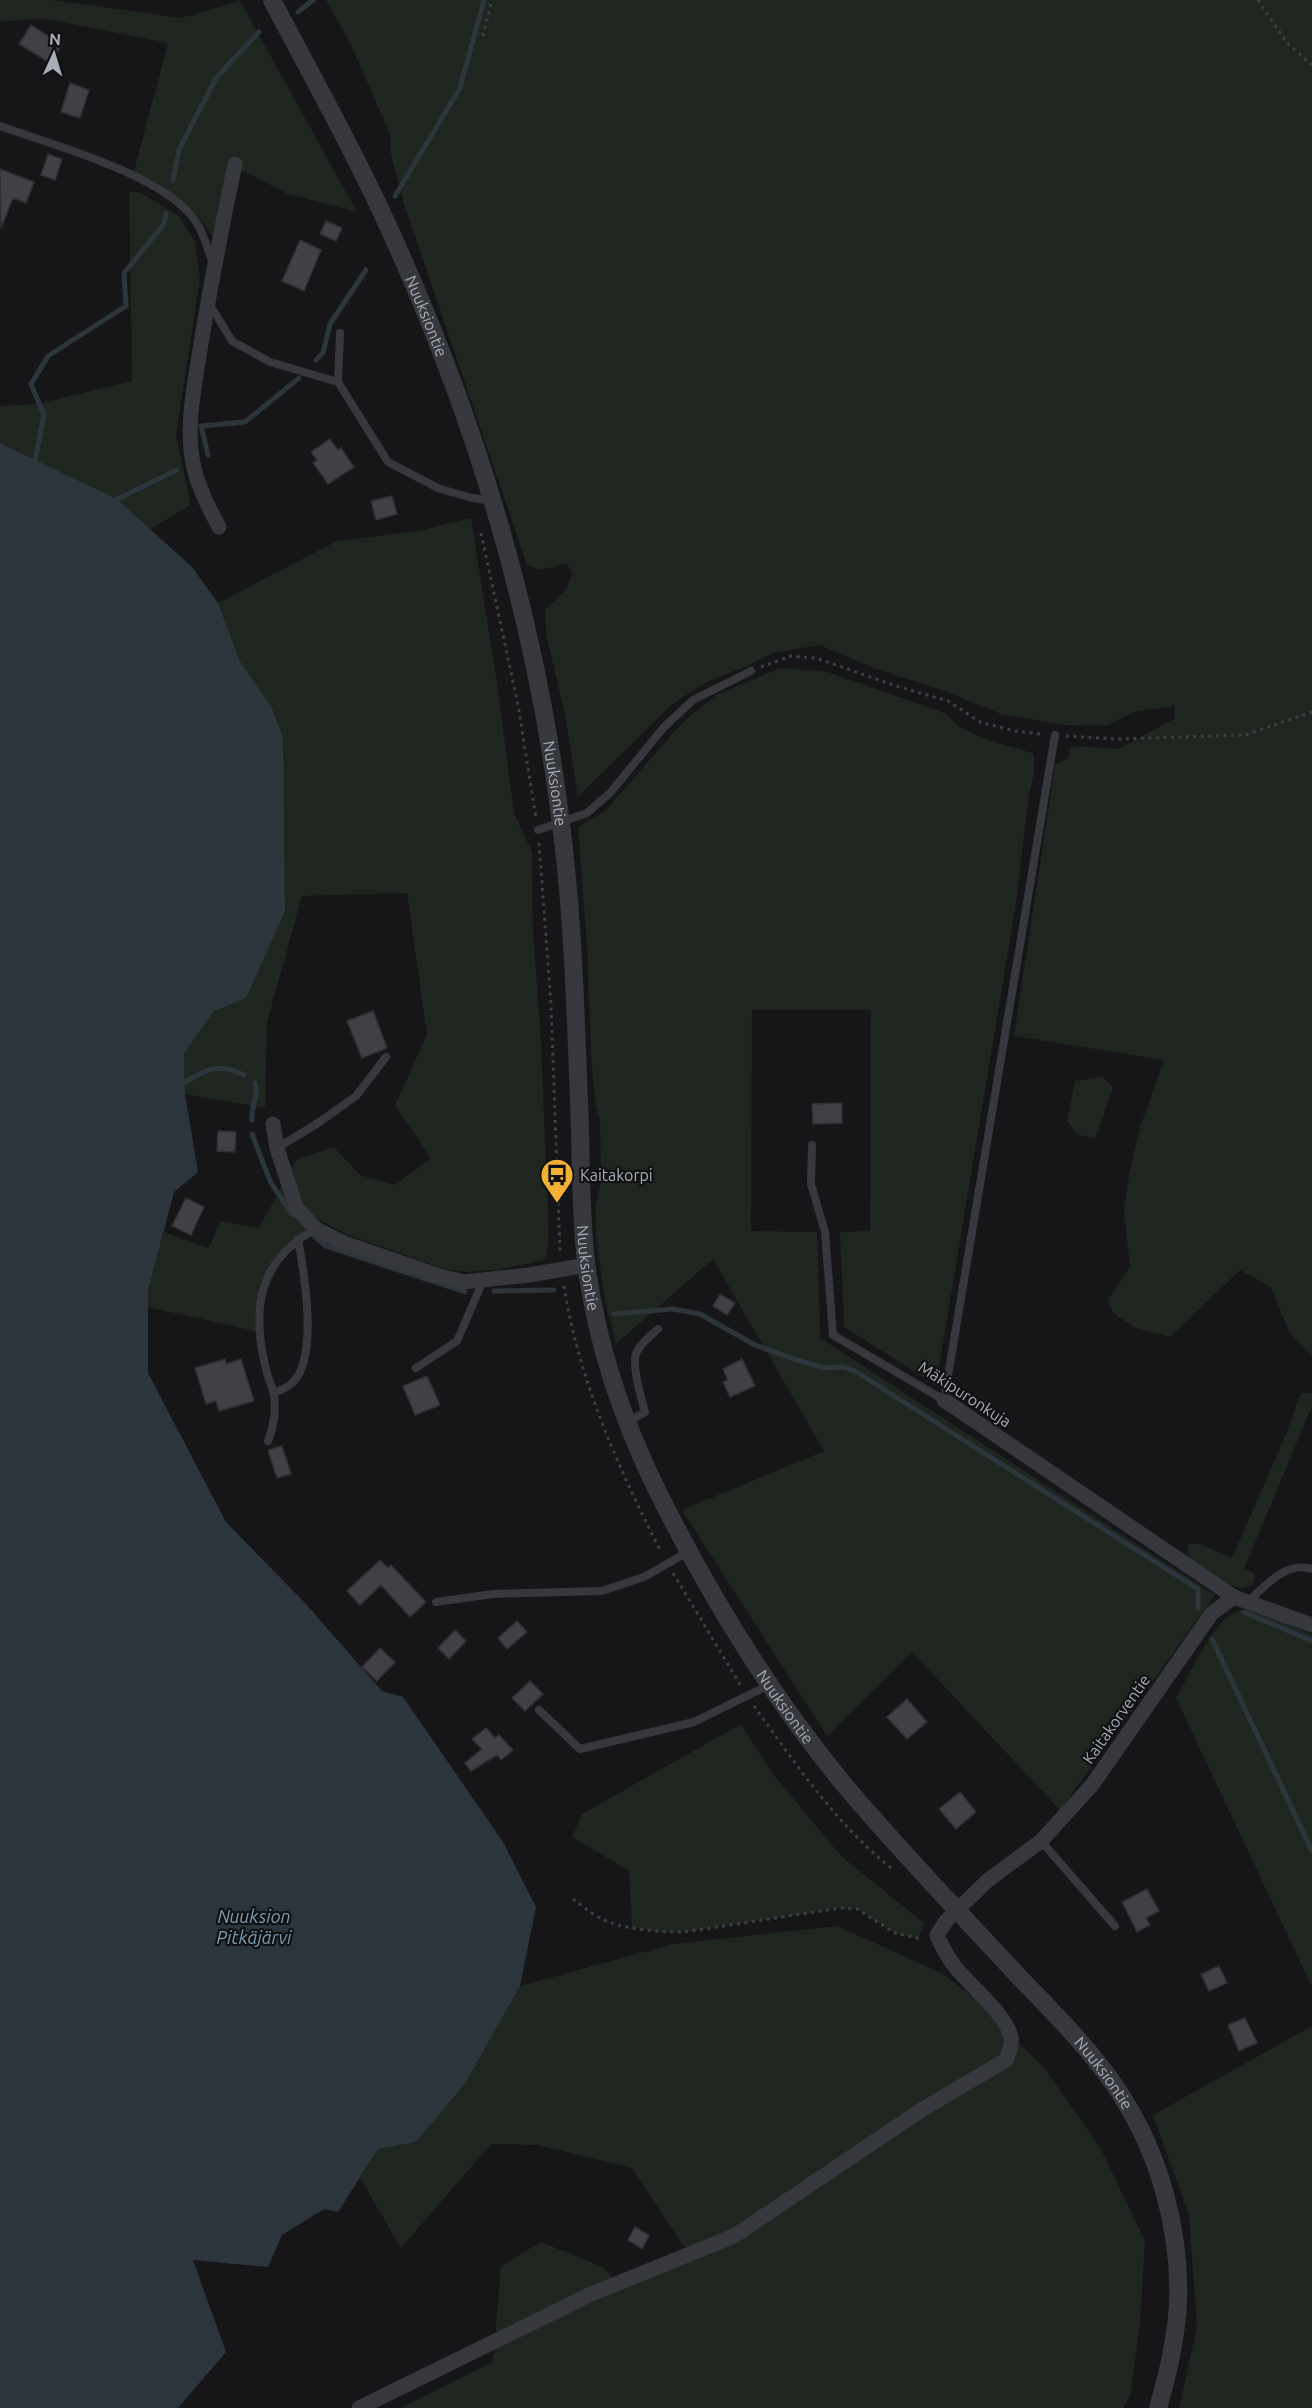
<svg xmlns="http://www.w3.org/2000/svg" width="1312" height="2408" viewBox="0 0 1312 2408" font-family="Ubuntu,sans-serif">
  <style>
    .green { fill: #1e261f }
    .water { fill: #2c353c }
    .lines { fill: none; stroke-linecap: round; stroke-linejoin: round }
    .stream { stroke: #2c353c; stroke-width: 5 }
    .building { fill: #404145; stroke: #303034; stroke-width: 1.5 }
    .path { stroke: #3d3f44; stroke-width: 3; stroke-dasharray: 3 4.5; stroke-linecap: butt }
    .service { stroke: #37383d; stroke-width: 8 }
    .minor { stroke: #37383d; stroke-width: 15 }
    .tertiary { stroke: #37383d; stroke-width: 18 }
    .labels { text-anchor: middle; stroke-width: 4.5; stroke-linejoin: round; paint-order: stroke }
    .street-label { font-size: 16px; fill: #a8adb8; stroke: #111113 }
    .poi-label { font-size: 16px; fill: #a8adb8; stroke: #111113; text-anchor: start }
    .water-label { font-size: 18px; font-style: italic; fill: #7f9bb3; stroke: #111113 }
  </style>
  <rect width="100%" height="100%" fill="#161618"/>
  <path class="green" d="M0,0H52L181,18L240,1L357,212L288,194L228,163L214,240C195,204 168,191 134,171L168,43L42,18L0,22Z
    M326,0H1312V1356L1289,1332L1271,1287L1240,1270L1170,1337L1136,1328L1113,1313L1108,1299L1130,1267L1124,1211L1129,1175L1140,1127L1164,1060L1014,1036L1055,765L1069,758L1071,746L1119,749L1175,718L1174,706L1134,712L1106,726L1064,725L1001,714L945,691L879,670L820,645L772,653L747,666L707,682L671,705L578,797L565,715L546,634L545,610L566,590L572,574L567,563L541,570L527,565L404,204L391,155L390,134L351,45Z
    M129,191L141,193L179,216L195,242L200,279L176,435L191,505L150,529L117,499L0,443V406L37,404L132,381Z
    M471,518L497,683L514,813L532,852L533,930L541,1040L549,1241L545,1260L497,1270L466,1272L442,1268L348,1235L319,1220L278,1257L262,1291L259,1332L148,1307V1291L164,1232L209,1248L220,1221L259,1228L297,1159L334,1147L360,1175L395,1185L431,1158L395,1105L427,1035L407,893L302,896L267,1022L265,1108L185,1094L184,1054L214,1011L246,997L282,784L283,737L272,708L240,661L218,603L337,541L418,531Z
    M780,668L828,672L947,714C962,737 1008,744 1034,754V775L1029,795L1015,910L936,1385L844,1327L840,1232L870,1231L871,1010H752L751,1231L817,1232L820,1338L1215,1595L1060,1810L912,1652L827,1736L682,1510L824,1451L713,1259L616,1344L604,1296L597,1243L595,1209L601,1181L600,1121L595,1100L591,1054L587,945L578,827L606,810L682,723L716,695Z
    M1103,1077L1113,1088L1095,1139L1077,1134L1067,1121L1075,1081Z
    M1301,1393H1312V1406L1244,1569L1255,1574L1252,1585C1234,1595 1208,1572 1191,1562L1187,1548L1190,1544H1199L1232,1558L1284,1439Z
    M1248,1609L1266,1614L1312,1635V1987L1176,1698C1190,1673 1203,1643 1223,1621C1229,1614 1239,1611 1248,1609Z
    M741,1724L773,1774L841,1856L924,1923L918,1939L895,1933L857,1909L841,1908L684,1932H660L632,1927L629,1871L572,1837L582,1814Z
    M837,1926L941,1973L1003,2019L1011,2036L1043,2066L1101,2149L1145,2241L1140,2324L1130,2396L1123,2408H401L493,2362L501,2266L541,2242L603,2267L618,2283L689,2254L632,2168L538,2145L491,2144L401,2248L360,2178L378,2149L416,2142L465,2084L520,1986L673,1944Z
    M1312,2026V2408H1179L1197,2326L1189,2215L1153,2115Z"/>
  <path class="water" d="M0,443L117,499L192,567L218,603L240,661L272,708L283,737L285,911L246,998L214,1011L184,1054L185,1094L198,1172L174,1192L148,1291V1373L226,1522L305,1603L382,1691L403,1697L503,1842L536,1907L520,1986L465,2084L416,2142L378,2149L338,2212L324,2209L282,2235L268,2267L193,2260L226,2352L178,2408H0Z"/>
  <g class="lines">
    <path class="stream" d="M298,12L313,0
      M173,181L179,150L216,78L259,32
      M395,196L460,88L484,0
      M316,360L323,353L330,324L366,270
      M208,455L201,426L245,422L299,378
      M35,460L44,415L31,384L48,356L126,306L124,273L164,224L166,213
      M117,499L177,470
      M185,1082C209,1068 218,1063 244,1075
      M252,1120C251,1107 259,1093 255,1083
      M252,1134L270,1181L292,1215
      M314,1236L326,1246L465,1292
      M494,1291L554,1290
      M614,1314L673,1309L700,1314L755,1345L791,1358L824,1368L843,1367L855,1371L1198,1589V1608
      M1244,1612L1312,1641
      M1212,1639L1312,1851"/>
  </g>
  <path class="building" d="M31,25L62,45L50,63L19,44Z
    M70,83L89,90L80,118L61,112Z
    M48,154L62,159L55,180L41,175Z
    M0,169L34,182L26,203L13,198L1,228Z
    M326,221L342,228L336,241L320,234Z
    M300,240L321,250L304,291L282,281Z
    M330,439L338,450L341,448L354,467L328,484L313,463L317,460L311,452Z
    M392,496L397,514L376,520L371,501Z
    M373,1011L387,1048L362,1058L347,1021Z
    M842,1103V1123L813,1124L812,1104Z
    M218,1131L236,1132L235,1152L217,1151Z
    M186,1198L204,1207L191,1235L172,1226Z
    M720,1294L735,1303L727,1315L713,1306Z
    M225,1359L226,1364L241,1359L254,1401L219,1411L216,1401L206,1404L195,1368Z
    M742,1359L755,1386L730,1397L723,1382L728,1380L723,1369Z
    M427,1376L440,1405L415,1415L403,1386Z
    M282,1446L291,1474L277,1478L268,1450Z
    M380,1560L388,1568L391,1565L426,1602L410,1617L381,1585L360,1605L347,1591Z
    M517,1621L527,1632L507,1649L498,1638Z
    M455,1630L466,1641L449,1659L438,1648Z
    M380,1648L395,1662L377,1681L362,1667Z
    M530,1681L543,1694L525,1711L512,1698Z
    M907,1699L927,1722L907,1739L887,1717Z
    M486,1728L495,1738L499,1735L513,1750L501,1760L497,1755L471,1771L465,1763L482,1749L472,1739Z
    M960,1792L976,1812L956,1829L939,1809Z
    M1147,1889L1159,1911L1146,1918L1150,1925L1137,1932L1122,1902Z
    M1219,1966L1227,1983L1209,1991L1201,1974Z
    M1245,2018L1257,2043L1239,2051L1228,2025Z
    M635,2227L649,2235L642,2249L628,2240Z"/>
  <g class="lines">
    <path class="path" d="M1258,0L1287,43L1312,65
      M483,36L492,0
      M481,533L518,705L536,818
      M761,667L791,656L816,658L896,686L948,701L980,722L1015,731L1041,734
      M1066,736L1117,739L1245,735L1312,712
      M539,843L551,1005L560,1252
      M564,1286C579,1381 618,1467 661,1552
      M673,1573L741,1686
      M754,1706C795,1763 836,1824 891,1868
      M573,1899C584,1907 595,1917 609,1922C630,1930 661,1932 684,1932L841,1908L857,1909L895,1933L921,1939"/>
    <path class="service" d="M0,126C53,145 170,176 198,225C205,237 208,251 213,264
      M210,305L232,341L270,362L338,382L388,462L440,489L473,498L492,501
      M338,382L340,333
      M538,830L587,813L610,793L664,727L693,700L751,671
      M812,1145L811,1184L825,1232L833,1335L944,1400L1055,735
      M277,1148L318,1123L356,1096L386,1057
      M416,1368L457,1341L483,1281
      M274,1393C281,1390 289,1387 294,1381C318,1355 304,1271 298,1239
      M628,1422L645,1412C641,1397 632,1369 636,1354C639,1344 651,1336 658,1329
      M268,1441C274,1426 277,1406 273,1391C271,1383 267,1376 266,1369C251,1309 258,1260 316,1229
      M1249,1601C1265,1586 1287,1560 1312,1569
      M436,1602L493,1594L602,1591L644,1577L688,1552
      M539,1710L580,1749L694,1722L769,1685
      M1041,1841L1115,1926"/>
    <path class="minor" d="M219,527C209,508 199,489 194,468C185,429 194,388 200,350C210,287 222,226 235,164
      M273,1124L277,1148L296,1207L316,1229L344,1243L440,1276L464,1282L529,1275L587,1265
      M944,1400L1234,1597
      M359,2408L589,2295L734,2236L923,2109L1006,2060C1009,2052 1012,2046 1011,2037C1007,2016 970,1985 956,1968C948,1958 942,1947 937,1935L947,1920L987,1881L1041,1841L1092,1785L1212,1613L1234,1597L1312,1625"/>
    <path class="tertiary" id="s1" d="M272,0C309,71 349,141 382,213C472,406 535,612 561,824C574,925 576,1027 580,1129C581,1173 581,1218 586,1262C596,1341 622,1419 657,1490C708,1593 769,1693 842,1782C899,1850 961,1914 1021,1979C1055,2014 1090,2049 1117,2089C1159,2151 1181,2230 1178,2304C1176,2339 1168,2374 1158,2408"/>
  </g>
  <defs>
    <g id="bus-pin" transform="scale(1.725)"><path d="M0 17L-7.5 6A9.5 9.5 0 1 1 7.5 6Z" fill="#f2b134" stroke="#111113"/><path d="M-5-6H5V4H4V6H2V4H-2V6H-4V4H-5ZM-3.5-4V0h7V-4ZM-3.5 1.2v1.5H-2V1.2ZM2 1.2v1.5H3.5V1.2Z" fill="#111"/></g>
  </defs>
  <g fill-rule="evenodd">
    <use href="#bus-pin" x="557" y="1175"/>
  </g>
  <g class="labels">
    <g class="street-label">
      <text dy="6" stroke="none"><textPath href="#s1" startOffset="352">Nuuksiontie</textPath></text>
      <text dy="6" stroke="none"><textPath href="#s1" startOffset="838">Nuuksiontie</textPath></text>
      <text dy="6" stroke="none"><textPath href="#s1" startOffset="1324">Nuuksiontie</textPath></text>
      <text transform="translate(965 1394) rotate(33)" y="6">Mäkipuronkuja</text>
      <text dy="6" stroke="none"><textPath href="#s1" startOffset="1810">Nuuksiontie</textPath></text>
      <text transform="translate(1116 1719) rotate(-55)" y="6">Kaitakorventie</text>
      <text dy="6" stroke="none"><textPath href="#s1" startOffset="2296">Nuuksiontie</textPath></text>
    </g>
    <g class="poi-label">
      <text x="580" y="1181">Kaitakorpi</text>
    </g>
    <g class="water-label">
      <text x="254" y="1923">Nuuksion<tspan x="254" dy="21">Pitkäjärvi</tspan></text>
    </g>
  </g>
  <g transform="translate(54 54) rotate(4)" stroke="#111113" stroke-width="4.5" paint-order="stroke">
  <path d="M0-4.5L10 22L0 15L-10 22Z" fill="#a8adb8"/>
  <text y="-9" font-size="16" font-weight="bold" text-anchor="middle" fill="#a8adb8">N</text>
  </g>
</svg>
